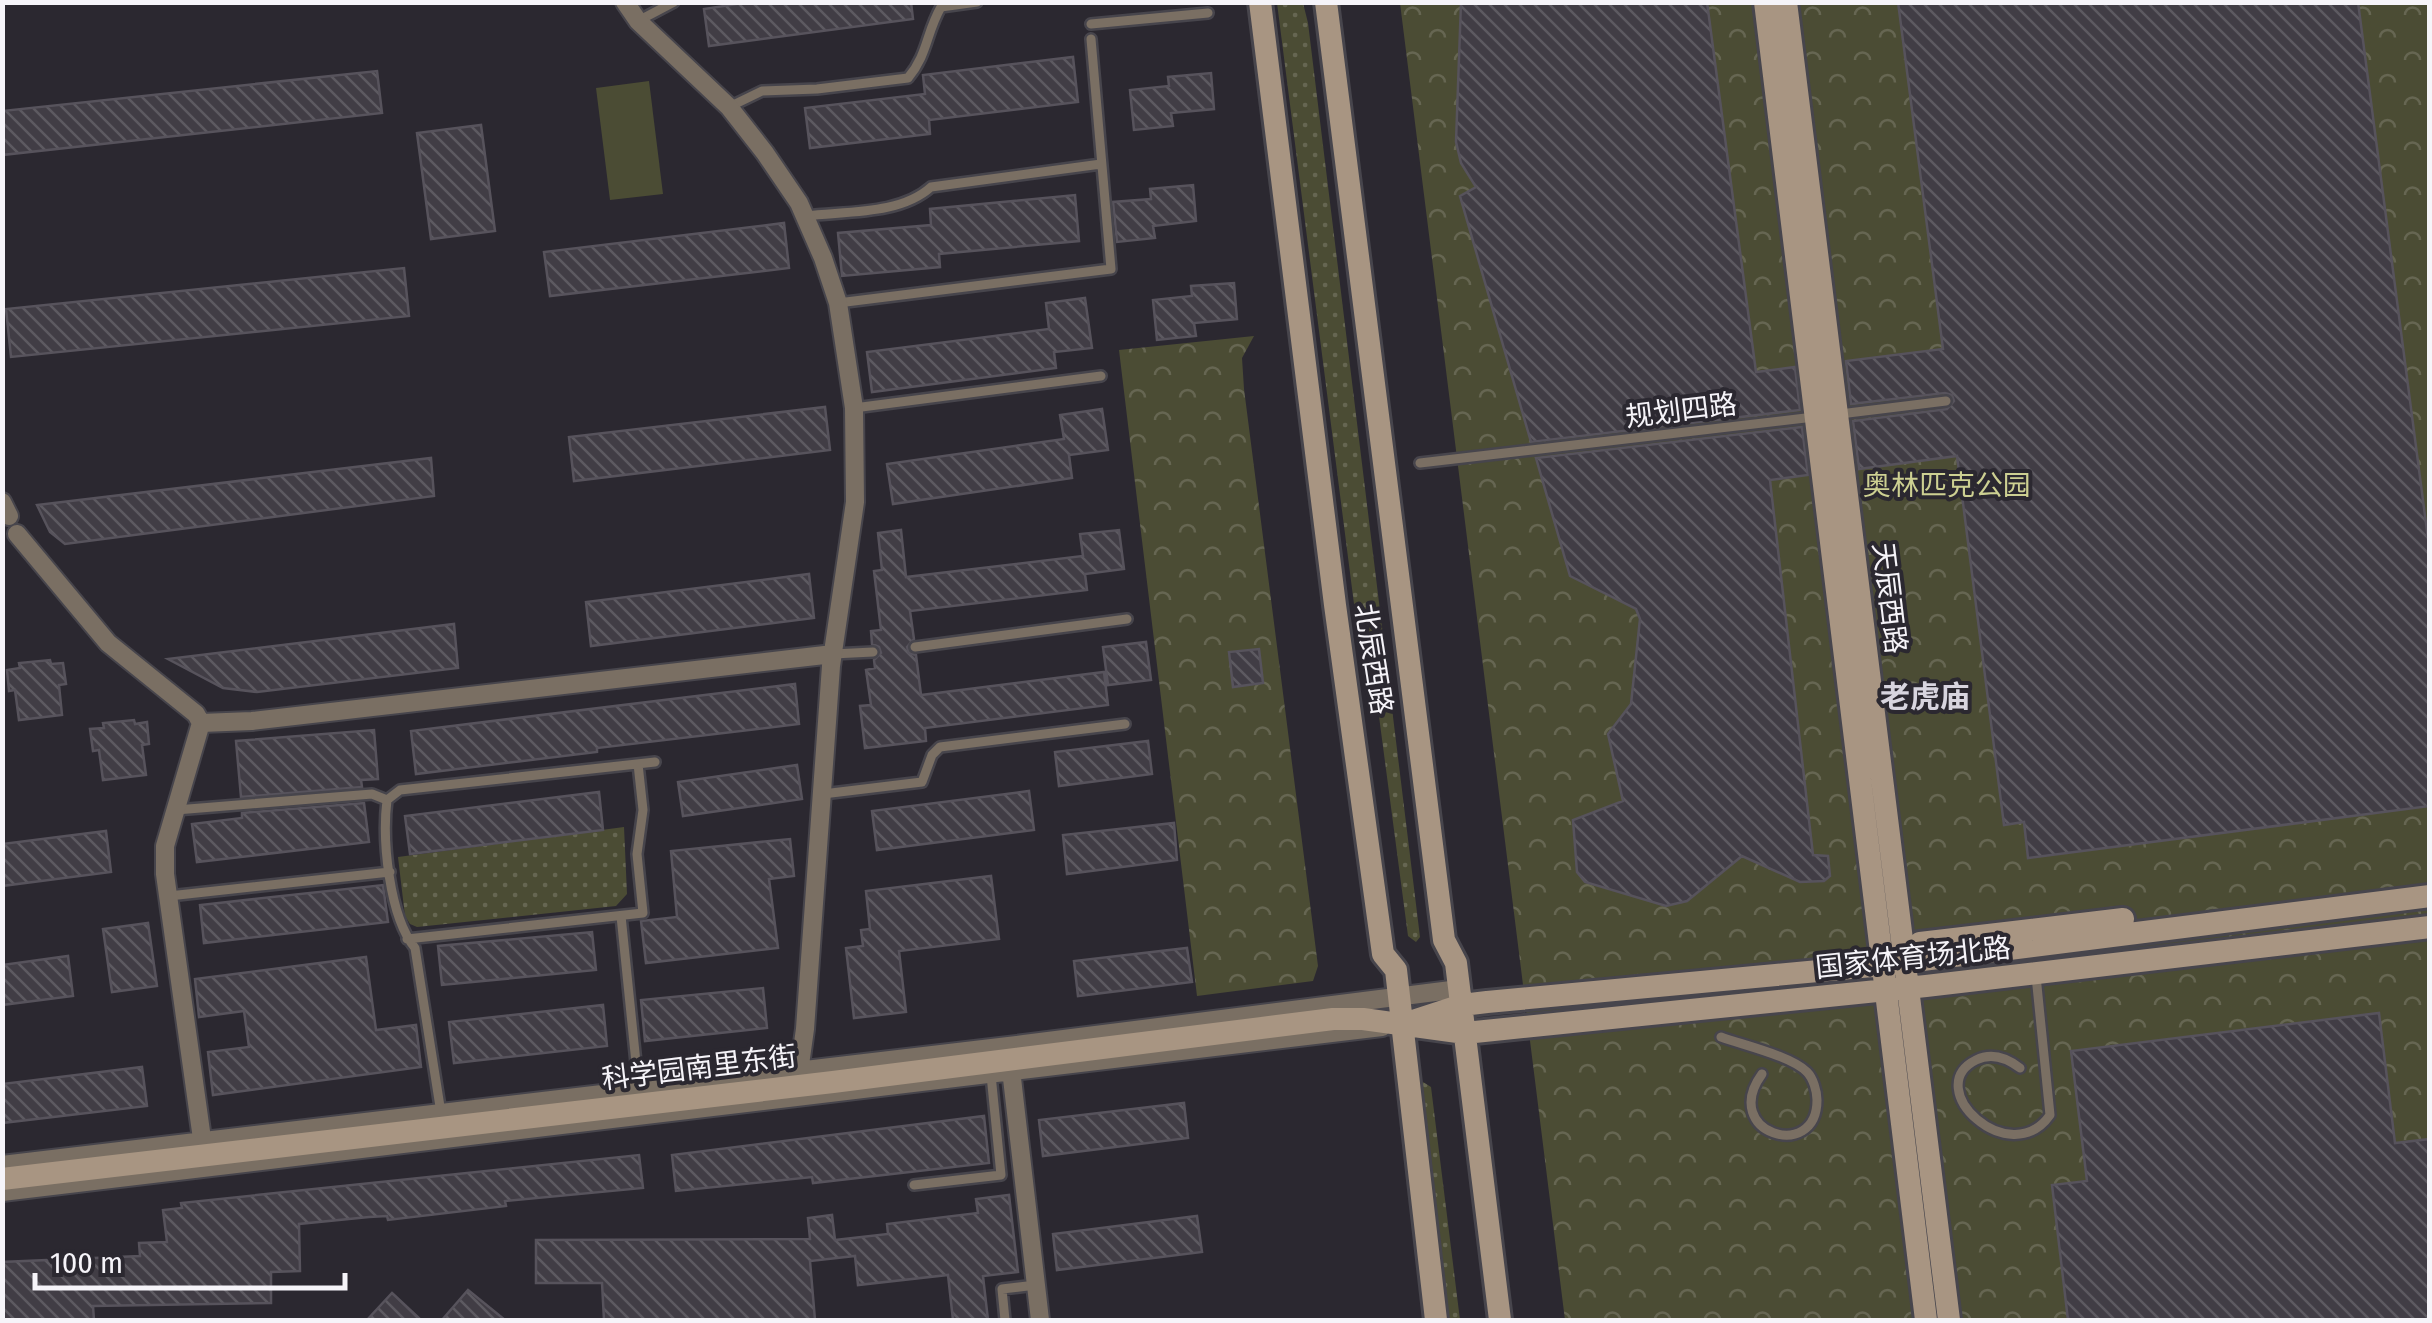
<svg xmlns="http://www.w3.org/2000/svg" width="2432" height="1323" viewBox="0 0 2432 1323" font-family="'Fira Sans Condensed','Noto Sans SC',sans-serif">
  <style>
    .grass { fill: url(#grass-dots) }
    .forest { fill: url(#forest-crowns) }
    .pitch { fill: #4b4c34 }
    .building { fill: url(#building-back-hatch); stroke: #57535c; stroke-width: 2.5 }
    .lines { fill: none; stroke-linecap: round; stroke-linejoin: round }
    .lane-casing { stroke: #47454c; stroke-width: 14 }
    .street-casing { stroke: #47454c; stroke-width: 22 }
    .secondary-casing { stroke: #47454c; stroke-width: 28 }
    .lane { stroke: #7a6f63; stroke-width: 9 }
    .street { stroke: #7a6f63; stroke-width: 18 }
    .secondary { stroke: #a89582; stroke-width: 22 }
    .labels { text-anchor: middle; stroke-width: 8; stroke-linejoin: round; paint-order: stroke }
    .street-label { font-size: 28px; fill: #f6f4f9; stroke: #2b2830 }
    .park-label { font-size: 28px; fill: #cdd092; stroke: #2b2830 }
    .neighbourhood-label { font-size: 30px; font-weight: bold; fill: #d8d5df; stroke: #2b2830 }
  </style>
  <defs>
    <pattern id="grass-dots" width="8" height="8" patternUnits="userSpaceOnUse" patternTransform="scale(2.5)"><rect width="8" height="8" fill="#4b4c34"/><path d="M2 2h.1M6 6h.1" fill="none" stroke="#666652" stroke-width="1.8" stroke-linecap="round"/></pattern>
    <pattern id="forest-crowns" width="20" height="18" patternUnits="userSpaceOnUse" patternTransform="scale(2.5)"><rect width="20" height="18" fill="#4b4c34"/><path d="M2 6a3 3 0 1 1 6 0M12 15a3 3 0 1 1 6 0" fill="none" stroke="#666652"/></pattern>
    <pattern id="building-back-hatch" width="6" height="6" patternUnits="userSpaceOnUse" patternTransform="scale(2.5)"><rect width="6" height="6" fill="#413d45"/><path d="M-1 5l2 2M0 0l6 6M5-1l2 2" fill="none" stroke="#5d5a61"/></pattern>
  </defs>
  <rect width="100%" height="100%" fill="#2b2830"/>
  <path class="grass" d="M1277,3H1303L1308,23L1420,937L1416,942L1408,936L1375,686L1354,604Z
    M624,827L627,894L616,906L417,927L410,924L405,916L398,857Z
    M1423,1082L1431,1087L1460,1320H1445L1418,1084Z"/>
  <path class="forest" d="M1400,3H2429V1320H1565Z
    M1254,336L1242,358L1244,389L1318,966L1313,981L1197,996L1119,350Z"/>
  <path class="pitch" d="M649,81L663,194L610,200L596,88Z"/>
  <path class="building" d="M750,2H911L913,19L709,46L704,9Z
    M1461,2H1707L1756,372L1795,367L1800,410L1531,442L1460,196L1476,187L1461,163L1456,142Z
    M1898,2H2358L2430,554V806L2028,858L2024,822L2004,825L1957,456L1859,469L1853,421L1947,409L1954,401L1952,395L1945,393L1851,404L1846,361L1943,349Z
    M1073,57L1078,102L929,120L930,134L810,148L805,108L925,94L923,75Z
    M377,71L382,113L2,155V111Z
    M1211,73L1214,109L1171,113L1173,126L1134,130L1130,90L1169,86L1168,77Z
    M481,125L495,231L431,239L417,133Z
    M1193,185L1196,221L1153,226L1155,238L1117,242L1113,202L1151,199L1150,189Z
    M1075,195L1079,241L939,254L940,267L842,276L838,233L931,225L930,209Z
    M784,223L789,268L550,296L544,252Z
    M404,268L409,316L11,357L6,309Z
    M1234,283L1237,319L1194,323L1196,336L1157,340L1153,300L1192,296L1191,286Z
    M1085,298L1092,348L1054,352L1056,368L872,392L867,352L1049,329L1046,303Z
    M825,407L830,450L574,481L569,437Z
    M1102,409L1108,450L1069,455L1072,478L893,504L887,464L1064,439L1060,415Z
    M1802,427L1808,475L1770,480L1813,855L1828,856L1830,876L1824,881L1800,882L1742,856L1687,901L1666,906L1585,882L1577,872L1573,820L1623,801L1608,734L1631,704L1640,619L1636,609L1570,576L1536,458Z
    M431,458L434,496L65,544L50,532L37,505Z
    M901,530L906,577L1083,556L1080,534L1119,530L1124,569L1085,574L1087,590L910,611L914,639L907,647L909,653L916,655L921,695L1104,672L1108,705L925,728L926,741L865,748L860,706L871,705L866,670L875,668L874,660L881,653L879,647L872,644L871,631L881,630L874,571L882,570L878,533Z
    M809,574L814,618L591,646L586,602Z
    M454,624L458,668L257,692L223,688L168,659Z
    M1146,642L1151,680L1108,685L1103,647Z
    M1259,649L1263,683L1233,687L1229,652Z
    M50,660L51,664L63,663L66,684L59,685L62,715L19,720L15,690L9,691L7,670L20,668L19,663Z
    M795,684L799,724L597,748V752L416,774L411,731Z
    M134,720L135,724L147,722L149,744L142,745L146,775L103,780L99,750L93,751L90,729L104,728L103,723Z
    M374,730L378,779L361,780L362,787L241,797L236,741Z
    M1148,741L1152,774L1059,786L1055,752Z
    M797,765L802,799L683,816L678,782Z
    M1029,791L1034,830L877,850L872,811Z
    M599,792L603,830L410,854L405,816Z
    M364,803L369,842L197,862L192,824L242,818V813Z
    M1174,823L1177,860L1067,874L1063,835Z
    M106,831L111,872L2,886V844Z
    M790,839L794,876L769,879L778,948L646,963L641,921L677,917L671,851Z
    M991,876L999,939L899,951L906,1012L854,1018L846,948L863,946L861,930L870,929L866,891Z
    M383,885L388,922L204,943L200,905Z
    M148,923L157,986L112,992L103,929Z
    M592,932L596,970L442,985L438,946Z
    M1187,948L1192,982L1078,996L1074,961Z
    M68,956L73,996L2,1005V965Z
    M366,957L376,1030L416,1025L421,1067L213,1095L208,1052L249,1047L244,1011L199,1017L195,979Z
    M763,988L767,1028L645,1041L641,1000Z
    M603,1005L607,1046L454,1063L449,1022Z
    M2379,1013L2395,1143L2430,1139V1320H2068L2052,1185L2087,1181L2071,1051Z
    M142,1067L147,1106L2,1123V1084Z
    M1184,1103L1188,1138L1043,1156L1039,1120Z
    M984,1116L989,1163L813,1183L812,1177L676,1191L672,1155Z
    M639,1155L643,1188L505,1201L506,1206L388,1220L387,1216L369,1217L299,1224L300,1271L271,1272V1303L93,1306L94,1320H2V1262L140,1256L139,1243L167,1242L163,1210L182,1208L181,1203Z
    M1009,1195L1018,1272L983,1276L988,1320H953L948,1275L858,1285L855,1256L810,1261L815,1320H604L602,1283H536V1240L810,1239L808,1218L832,1215L835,1240L888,1234L887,1224L978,1213L976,1199Z
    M1197,1216L1202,1252L1057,1270L1053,1234Z
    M468,1290L505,1320H442Z
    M392,1293L421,1320H367Z"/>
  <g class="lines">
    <g class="lane-casing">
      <path id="lane" d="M638,21L674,2
        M1091,24L1208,13
        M729,107L762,91L817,89L908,78C928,54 926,33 941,7L977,2
        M806,216C846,211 900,215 931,187L1101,164
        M838,303L1111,269L1091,39
        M854,408L1101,376
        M1840,414L1946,401
        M1420,463L1814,417
        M915,647L1127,619
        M833,654L873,652
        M823,794L922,782L932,755L940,747L1125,724
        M176,810L372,794L387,800
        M169,896L390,872
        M621,916L639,1092
        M407,939L643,913L637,854L643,810L638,764
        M1721,1037C1743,1045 1791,1056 1807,1072C1813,1078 1817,1091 1817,1100C1817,1163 1719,1133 1762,1074
        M2020,1068C2007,1058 1992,1052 1976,1060C1920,1088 2010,1172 2050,1115L2036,976
        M441,1113L415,948C389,916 382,840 387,800L400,790L655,762
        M914,1185L1001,1175L991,1075
        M1005,1320L1002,1289L1036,1285"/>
    </g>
    <g class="street-casing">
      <path id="street" d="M625,2L638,21L729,107L765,153L799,203L823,258L838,303L854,408L855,502L831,666L805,1029L798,1079
        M2,502L9,516
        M17,534L108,643L196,714L201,723L165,846V874L204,1153
        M201,723L252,721L833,654
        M1010,1061L1040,1320
        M2,1165L1024,1044L1459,989
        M2,1192L1382,1027"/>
    </g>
    <g class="secondary-casing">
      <path id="secondary" d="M1260,2L1335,605L1383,954L1396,970L1436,1320
        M1326,2L1444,940L1456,963L1500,1320
        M1765,2L1926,1320
        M1786,2L1949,1320
        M1905,962L1920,943L2123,919
        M1410,1022L1462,1005L1487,1002L1883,965L2430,896
        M2,1179L833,1082L1333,1019H1363L1465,1033L1926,986L2430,927"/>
    </g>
    <use href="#lane" class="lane"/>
    <use href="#street" class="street"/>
    <use href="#secondary" class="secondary"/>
  </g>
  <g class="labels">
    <g class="street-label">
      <text transform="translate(1681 410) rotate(-7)" y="10">规划四路</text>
      <text transform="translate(1890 598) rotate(83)" y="10">天辰西路</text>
      <text transform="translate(1374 659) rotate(81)" y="10">北辰西路</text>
      <text transform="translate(1913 957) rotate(-6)" y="10">国家体育场北路</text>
      <text transform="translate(699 1067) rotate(-7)" y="10">科学园南里东街</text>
    </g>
    <g class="park-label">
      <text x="1947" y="495">奥林匹克公园</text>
    </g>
    <g class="neighbourhood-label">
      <text x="1925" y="707">老虎庙</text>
    </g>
  </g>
  <rect width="2432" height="1323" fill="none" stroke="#f6f4f9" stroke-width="10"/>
  <path d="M35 1273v15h310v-15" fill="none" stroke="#f6f4f9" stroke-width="5"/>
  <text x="50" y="1273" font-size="30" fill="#f6f4f9" stroke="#2b2830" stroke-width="8" paint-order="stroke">100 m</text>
</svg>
